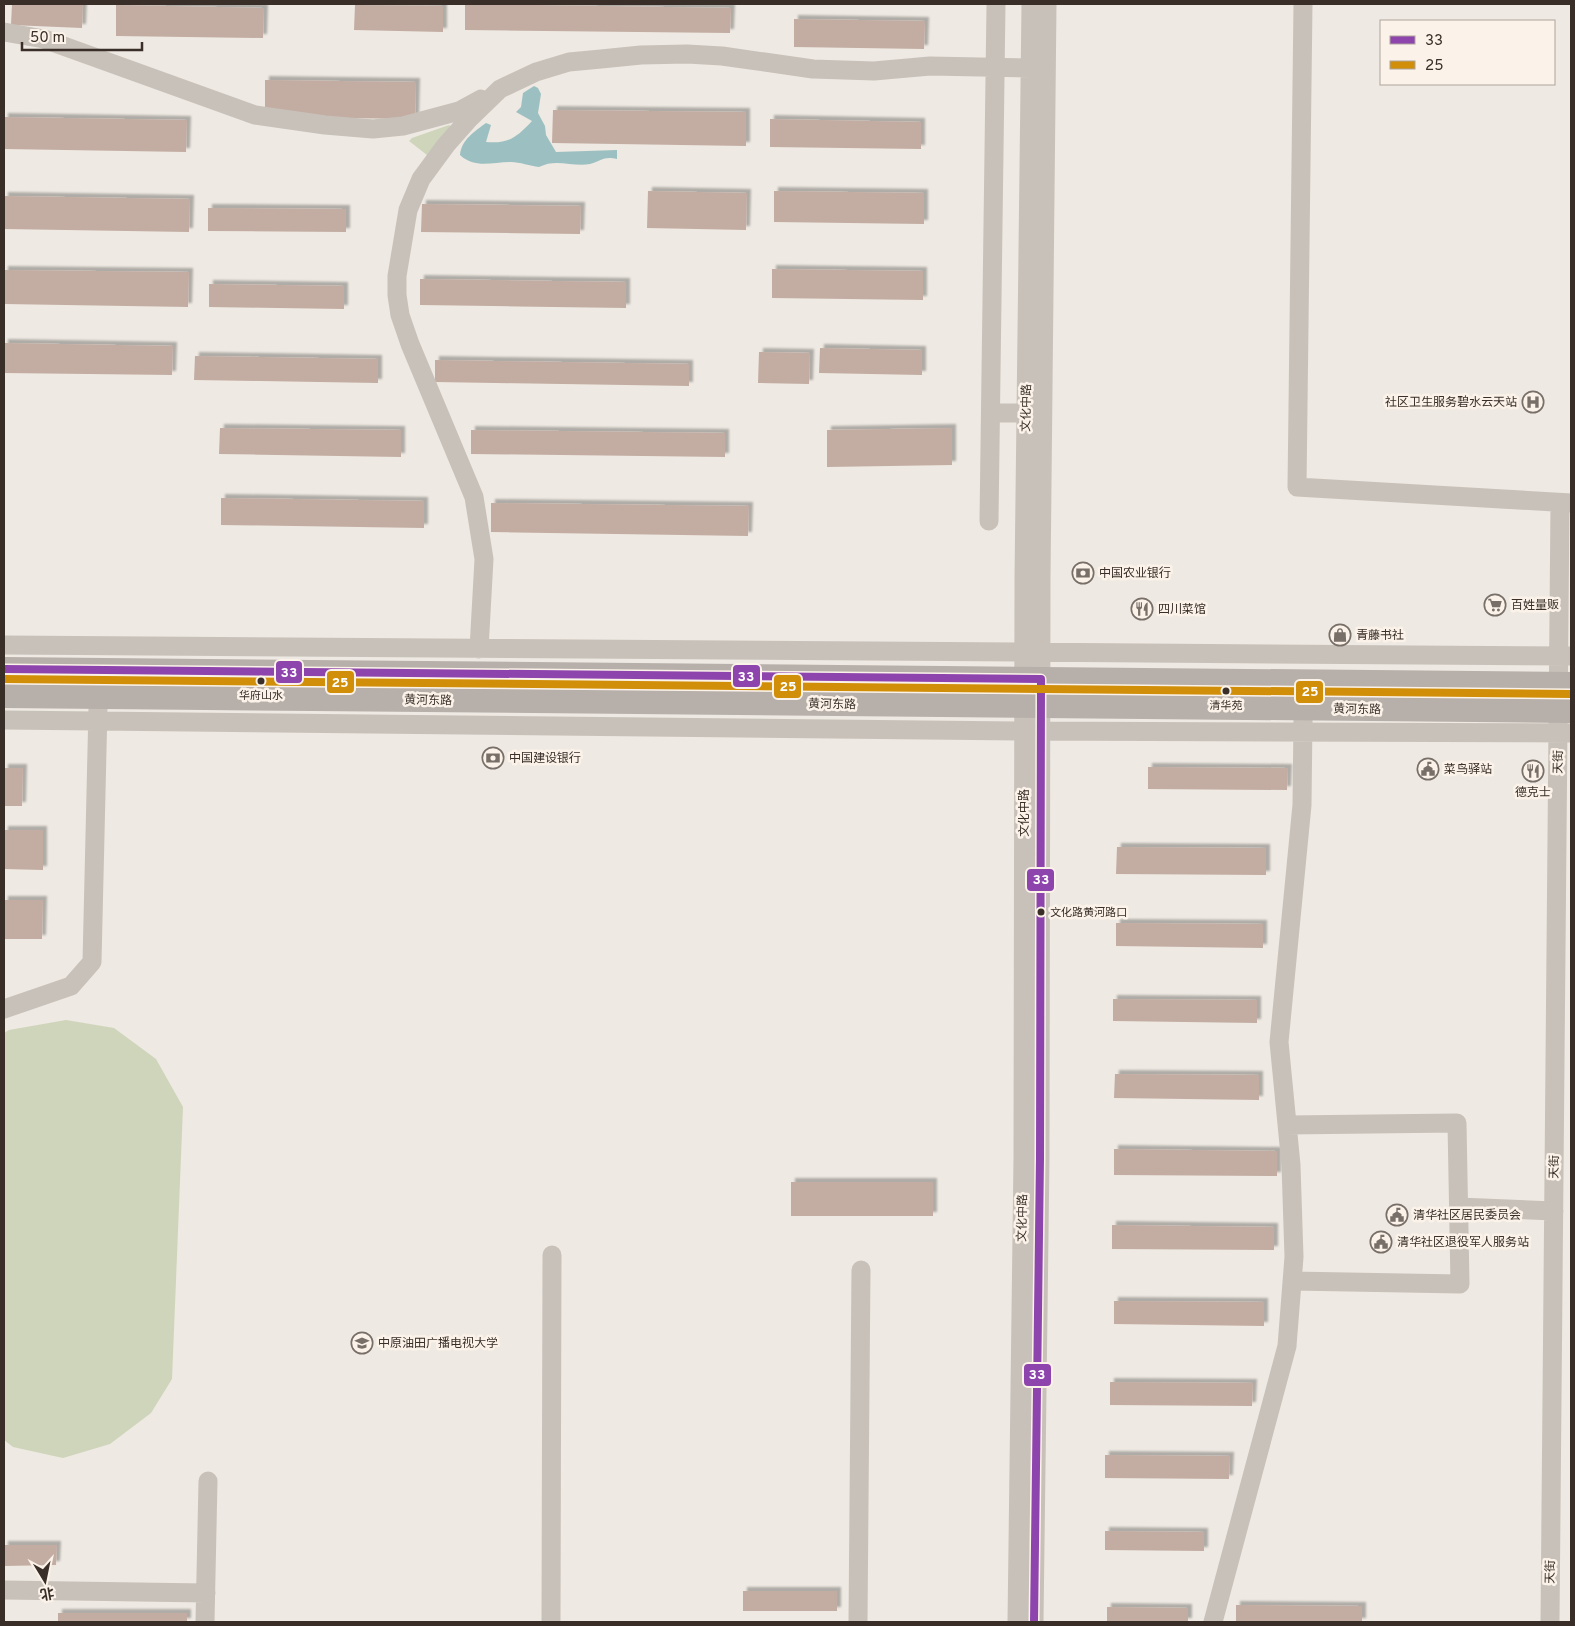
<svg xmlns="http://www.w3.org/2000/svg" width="1575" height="1626" viewBox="0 0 1575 1626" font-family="Overpass,'Noto Sans SC',sans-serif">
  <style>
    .green { fill: #cfd5bb }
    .water { fill: #9cc0c1 }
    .building { fill: #c3ada2; filter: url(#shadow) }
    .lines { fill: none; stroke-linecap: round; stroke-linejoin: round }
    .minor { stroke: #c8c1ba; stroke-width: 19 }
    .major { stroke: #b7afa9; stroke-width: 24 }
    .bus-1-casing { stroke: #fbf3e9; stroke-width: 11 }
    .bus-2-casing { stroke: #fbf3e9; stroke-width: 11 }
    .bus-1 { stroke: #8e44ad; stroke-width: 8 }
    .bus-2 { stroke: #d18e08; stroke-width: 8 }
    .bus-dot { fill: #392e28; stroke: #fbf3e9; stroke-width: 2 }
    .labels { text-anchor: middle; stroke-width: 5; stroke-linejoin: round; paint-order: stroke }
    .bus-label { font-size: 11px; fill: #392e28; stroke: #fbf3e9 }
    .poi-label { font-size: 12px; fill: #392e28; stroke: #fbf3e9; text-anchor: start }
    .street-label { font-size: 12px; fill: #392e28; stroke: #fbf3e9 }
    .line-badge { stroke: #fbf3e9; stroke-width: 2 }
    .badge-label { font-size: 14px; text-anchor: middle; font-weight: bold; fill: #fff }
  </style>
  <defs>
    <filter id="shadow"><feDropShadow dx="4" dy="-4" stdDeviation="1" flood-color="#0004"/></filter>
  </defs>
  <rect width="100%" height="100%" fill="#eee9e2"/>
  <path class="green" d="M449,125L452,127L431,156L427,155L409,141L412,138Z
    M66,1020L114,1028L156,1059L183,1107L172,1379L151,1413L110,1444L63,1458L13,1447L4,1440V1033L9,1030Z"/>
  <path class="water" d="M534,86L538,88L541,94L538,113L545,126L546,135L556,152L617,150V159C603,156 602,161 590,164C572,167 556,158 539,167C530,166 520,162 511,162C492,162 475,169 460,155C461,140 475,131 486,123L491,125L486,142C509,144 517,137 532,121L516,112L521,107L523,93Z"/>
  <path class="building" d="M12,4H83L82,28L11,25Z
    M465,4L731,8L730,33L465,30Z
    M116,5L264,8L263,38L116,36Z
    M355,5L443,6V32L354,30Z
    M794,19L925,21L924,49L794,47Z
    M265,80L416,82L415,119L265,117Z
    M553,110L746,112V146L552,143Z
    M4,117L187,120L186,152L4,149Z
    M770,119L921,122V149L770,147Z
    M648,191L747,193L746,230L647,228Z
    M774,191L924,193V224L774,222Z
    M4,196L190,199L189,232L4,229Z
    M422,204L581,206L580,234L421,232Z
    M208,208L346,209V232L208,231Z
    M772,269L923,271V300L772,298Z
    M4,270L189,272L188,307L4,304Z
    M420,279L626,282V308L420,305Z
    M209,284L344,286V309L209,307Z
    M4,343L173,346L172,375L4,373Z
    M820,348L922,350V375L819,373Z
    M759,352L810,353L809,384L758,383Z
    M195,356L378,359V383L194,380Z
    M435,360L689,364V386L435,382Z
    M220,428L401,430V457L219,454Z
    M952,428V465L827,467V430Z
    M471,430L725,433V457L471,454Z
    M221,498L424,501V528L221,525Z
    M491,503L749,506L748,536L491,532Z
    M1148,767L1288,768L1287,790L1148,789Z
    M4,768H23L22,806H4Z
    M4,830H43V870L4,869Z
    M1117,847L1266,848V875L1116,874Z
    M4,900H43L42,939H4Z
    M1116,923L1263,924V948L1116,946Z
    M1113,999L1257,1000V1023L1113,1021Z
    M1115,1074L1259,1075V1100L1114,1098Z
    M1114,1149L1277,1151V1176L1114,1175Z
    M791,1182H933V1216H791Z
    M1112,1225L1274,1227V1250L1112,1249Z
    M1114,1301L1264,1302V1326L1114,1324Z
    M1110,1382L1253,1383L1252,1406L1110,1405Z
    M1105,1455L1230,1456L1229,1479L1105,1478Z
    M1105,1531L1204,1532V1551L1105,1550Z
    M4,1545H57L56,1565L4,1566Z
    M743,1591H837V1611H743Z
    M1236,1605L1362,1606V1622H1236Z
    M1107,1607L1188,1608V1622H1107Z
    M58,1613H187V1622H58Z"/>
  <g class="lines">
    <path class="minor" d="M1303,4L1297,487L1571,503
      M4,32L44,39L255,115L325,125L373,129L403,126L459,111L481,99
      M991,413H1026
      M989,521L996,4
      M4,645L1571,656
      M479,649L484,559L474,497L410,344L400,315L397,295V276L408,210L421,179L446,145L469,119L500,89L536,72L569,62L601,59L641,55L687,54L722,56L813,69L874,71L930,66L1030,68
      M4,720L1024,731L1571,733
      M4,1009L71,986L92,962L98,708
      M1287,1125L1457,1123L1460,1284L1292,1281
      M1459,1207L1554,1211
      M4,1590L206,1593
      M205,1622L208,1481
      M551,1622L552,1255
      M858,1622L861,1270
      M1017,1622L1023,1158L1024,579L1031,4
      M1034,1622L1040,1158L1041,579L1047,4
      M1213,1622L1287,1346L1294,1257L1291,1165L1279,1042L1302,805L1303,720
      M1550,1622L1560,503"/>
    <path class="major" d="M4,669L1571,684
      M4,696L1571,711"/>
    <g class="bus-1-casing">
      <path id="bus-1" d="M4,669L1041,679L1040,1158L1034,1622"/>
    </g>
    <g class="bus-2-casing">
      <path id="bus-2" d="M4,679L1571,694"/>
    </g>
    <use href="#bus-1" class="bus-1"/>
    <use href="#bus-2" class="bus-2"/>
  </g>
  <defs>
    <g id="hospital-ring" transform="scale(1.125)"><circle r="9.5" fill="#fbf3e9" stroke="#786f69" stroke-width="1.5"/><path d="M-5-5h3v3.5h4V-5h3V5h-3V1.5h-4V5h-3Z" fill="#786f69"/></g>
    <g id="bank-ring" transform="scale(1.125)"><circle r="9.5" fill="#fbf3e9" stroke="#786f69" stroke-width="1.5"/><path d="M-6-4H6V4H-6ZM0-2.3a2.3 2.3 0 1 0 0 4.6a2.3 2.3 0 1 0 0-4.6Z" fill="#786f69"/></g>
    <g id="supermarket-ring" transform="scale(1.125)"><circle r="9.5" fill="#fbf3e9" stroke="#786f69" stroke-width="1.5"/><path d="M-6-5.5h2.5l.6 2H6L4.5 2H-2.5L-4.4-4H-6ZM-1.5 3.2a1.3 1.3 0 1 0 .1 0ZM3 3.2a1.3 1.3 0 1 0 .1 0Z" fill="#786f69"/></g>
    <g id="restaurant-ring" transform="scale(1.125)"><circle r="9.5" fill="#fbf3e9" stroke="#786f69" stroke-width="1.5"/><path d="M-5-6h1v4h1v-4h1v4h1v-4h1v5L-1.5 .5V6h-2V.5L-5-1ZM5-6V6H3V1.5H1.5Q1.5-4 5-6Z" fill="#786f69"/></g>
    <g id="shop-ring" transform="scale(1.125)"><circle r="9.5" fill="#fbf3e9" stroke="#786f69" stroke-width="1.5"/><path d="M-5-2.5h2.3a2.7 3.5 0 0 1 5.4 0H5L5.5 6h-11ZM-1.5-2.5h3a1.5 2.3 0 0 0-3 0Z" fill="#786f69"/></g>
    <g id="civic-ring" transform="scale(1.125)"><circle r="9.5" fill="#fbf3e9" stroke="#786f69" stroke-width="1.5"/><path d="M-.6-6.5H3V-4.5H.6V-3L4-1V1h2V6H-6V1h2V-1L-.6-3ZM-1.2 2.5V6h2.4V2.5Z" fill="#786f69"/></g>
    <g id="university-ring" transform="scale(1.125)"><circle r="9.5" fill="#fbf3e9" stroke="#786f69" stroke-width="1.5"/><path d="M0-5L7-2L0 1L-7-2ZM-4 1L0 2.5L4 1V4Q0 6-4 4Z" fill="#786f69"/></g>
  </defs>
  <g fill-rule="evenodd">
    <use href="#hospital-ring" x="1533" y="402"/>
    <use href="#bank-ring" x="1083" y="573"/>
    <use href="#supermarket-ring" x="1495" y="605"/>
    <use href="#restaurant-ring" x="1142" y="609"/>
    <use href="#shop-ring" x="1340" y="635"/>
    <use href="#bank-ring" x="493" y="758"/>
    <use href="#civic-ring" x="1428" y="769"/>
    <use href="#restaurant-ring" x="1533" y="771"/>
    <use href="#civic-ring" x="1397" y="1215"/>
    <use href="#civic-ring" x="1381" y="1242"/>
    <use href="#university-ring" x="362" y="1343"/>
  </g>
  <g class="bus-dot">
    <circle cx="261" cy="681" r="4.5"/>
    <circle cx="1226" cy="691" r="4.5"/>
    <circle cx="1041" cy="912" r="4.5"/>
  </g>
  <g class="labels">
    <g class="bus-label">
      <text x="261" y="699">华府山水</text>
      <text x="1226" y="709">清华苑</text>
      <text x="1050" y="916" text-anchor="start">文化路黄河路口</text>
    </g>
    <g class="poi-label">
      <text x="1517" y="406" text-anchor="end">社区卫生服务碧水云天站</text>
      <text x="1099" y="577">中国农业银行</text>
      <text x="1511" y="609">百姓量贩</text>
      <text x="1158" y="613">四川菜馆</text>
      <text x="1356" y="639">青藤书社</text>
      <text x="509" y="762">中国建设银行</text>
      <text x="1444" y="773">菜鸟驿站</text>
      <text x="1533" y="796" text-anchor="middle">德克士</text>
      <text x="1413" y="1219">清华社区居民委员会</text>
      <text x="1397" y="1246">清华社区退役军人服务站</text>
      <text x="378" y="1347">中原油田广播电视大学</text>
    </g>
    <g class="street-label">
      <text transform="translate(1026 408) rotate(-89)" y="4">文化中路</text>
      <text transform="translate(428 700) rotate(1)" y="4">黄河东路</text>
      <text transform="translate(832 704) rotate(1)" y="4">黄河东路</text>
      <text transform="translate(1357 709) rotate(1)" y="4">黄河东路</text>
      <text transform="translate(1558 762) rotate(-89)" y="4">天街</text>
      <text transform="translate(1024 813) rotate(-90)" y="4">文化中路</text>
      <text transform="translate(1554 1167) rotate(-89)" y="4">天街</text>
      <text transform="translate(1022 1218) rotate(-89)" y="4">文化中路</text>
      <text transform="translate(1550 1572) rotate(-89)" y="4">天街</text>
    </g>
  </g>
  <g class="line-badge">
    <rect x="275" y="660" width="28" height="24" rx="5" fill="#8e44ad"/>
    <rect x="732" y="664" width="29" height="24" rx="5" fill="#8e44ad"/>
    <rect x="326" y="670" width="29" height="24" rx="5" fill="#d18e08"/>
    <rect x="773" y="674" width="29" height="25" rx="5" fill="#d18e08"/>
    <rect x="1295" y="680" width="29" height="24" rx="5" fill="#d18e08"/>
    <rect x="1026" y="868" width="29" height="24" rx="5" fill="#8e44ad"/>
    <rect x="1023" y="1363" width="29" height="24" rx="5" fill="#8e44ad"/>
  </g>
  <g class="badge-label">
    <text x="289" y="677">33</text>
    <text x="746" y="681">33</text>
    <text x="340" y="687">25</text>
    <text x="788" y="691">25</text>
    <text x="1310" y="696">25</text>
    <text x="1041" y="884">33</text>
    <text x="1037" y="1379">33</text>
  </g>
  <rect width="1575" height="1626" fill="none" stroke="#392e28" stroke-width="10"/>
  <rect x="1380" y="20" width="175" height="65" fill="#fbf3e9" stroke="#ada49c"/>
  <rect x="1390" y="36" width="25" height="8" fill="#8e44ad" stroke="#ada49c"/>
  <text x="1425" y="45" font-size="15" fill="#392e28">33</text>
  <rect x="1390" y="61" width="25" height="8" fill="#d18e08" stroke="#ada49c"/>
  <text x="1425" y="70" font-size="15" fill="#392e28">25</text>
  <g transform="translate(45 1581) rotate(170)" stroke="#fbf3e9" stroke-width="4" paint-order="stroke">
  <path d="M0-4L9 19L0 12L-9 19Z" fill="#392e28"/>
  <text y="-8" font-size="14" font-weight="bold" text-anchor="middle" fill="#392e28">北</text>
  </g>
  <path d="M22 42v8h120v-8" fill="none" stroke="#392e28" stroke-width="2.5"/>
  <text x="30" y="42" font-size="15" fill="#392e28" stroke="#fbf3e9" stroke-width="4" paint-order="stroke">50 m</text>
</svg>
